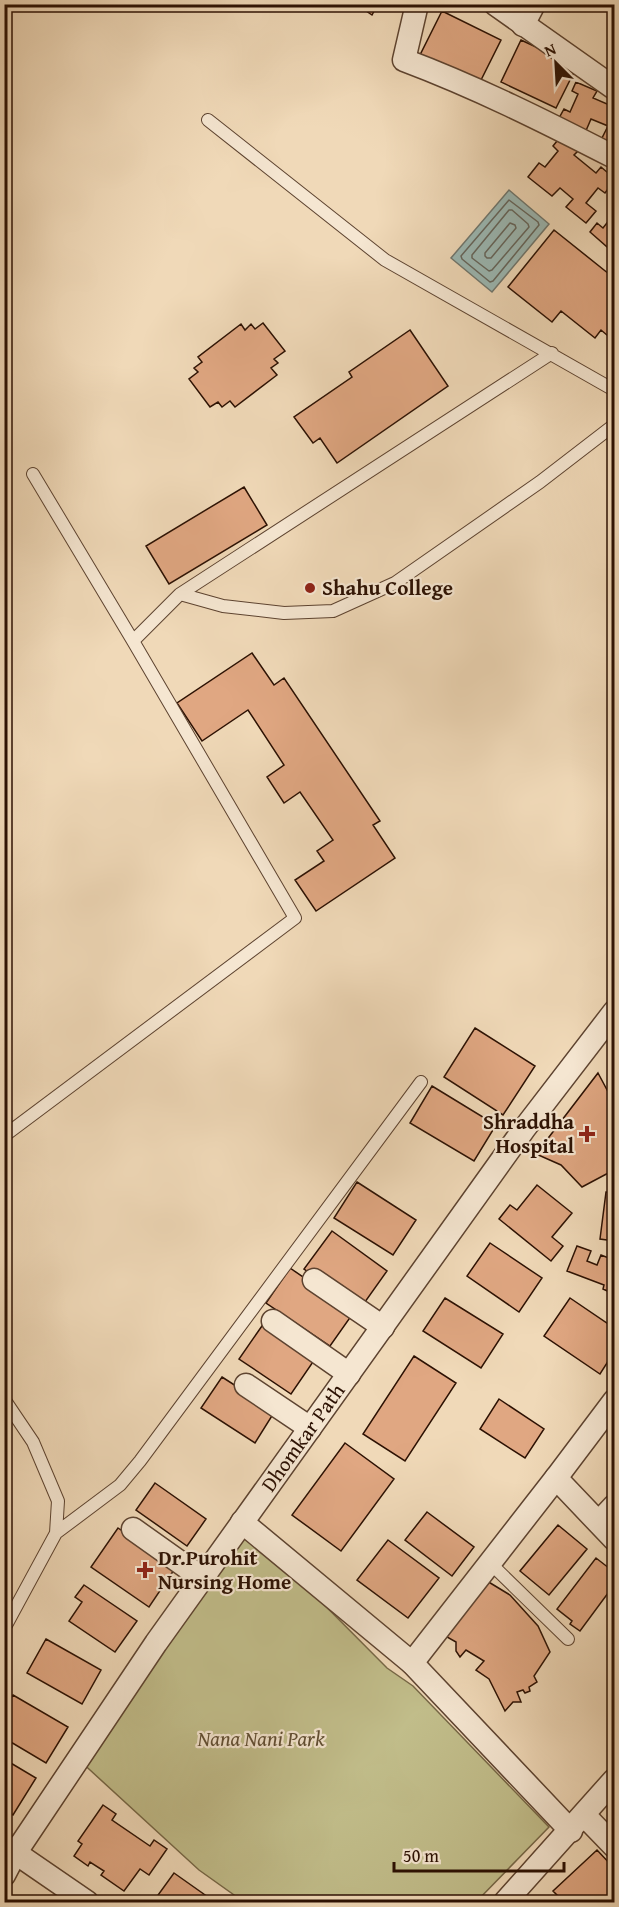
<svg xmlns="http://www.w3.org/2000/svg" width="619" height="1907" viewBox="0 0 619 1907" font-family="'Gentium Book Plus',serif">
  <style>
    .green { fill: #c1bd8a; stroke: #766746; stroke-width: 1.5 }
    .water { fill: #9bb9b5; stroke: #6f766e; stroke-width: 1.5 }
    .lines { fill: none; stroke-linecap: round; stroke-linejoin: round }
    .shore { stroke: #64655c; stroke-width: 1.5 }
    .building { fill: #e0a782; stroke: #2c1103; stroke-width: 1.5 }
    .lane-casing { stroke: #5d4330; stroke-width: 14 }
    .street-casing { stroke: #5d4330; stroke-width: 25 }
    .lane { stroke: #f5e6d1; stroke-width: 12 }
    .street { stroke: #f5e6d1; stroke-width: 22 }
    .poi-dot { fill: #8f2418; stroke: #f5e6d1; stroke-width: 2 }
    .labels { text-anchor: middle; stroke-width: 4.5; stroke-linejoin: round; paint-order: stroke }
    .poi-label { font-size: 21px; font-weight: bold; fill: #2c1103; stroke: #f5e6d1; text-anchor: start }
    .street-label { font-size: 21px; fill: #2c1103; stroke: #f5e6d1 }
    .park-label { font-size: 21px; font-style: italic; fill: #604d32; stroke: #f5e6d1 }
  </style>
  <rect width="100%" height="100%" fill="#f0d9b8"/>
  <filter id="stains"><feTurbulence type="fractalNoise" baseFrequency=".00333" numOctaves="4"/><feColorMatrix values="0 0 0 0 .2 0 0 0 0 .09 0 0 0 0 .02 0 0 0 .5 -.17"/></filter>
  <radialGradient id="worn" r=".72"><stop offset=".6" stop-color="#630" stop-opacity="0"/><stop offset="1" stop-color="#630" stop-opacity=".3"/></radialGradient>
  <path class="green" d="M242,1522L387,1668L413,1686L549,1827L476,1902H244L199,1870L78,1759Z"/>
  <path class="water" d="M509,190L549,224L492,292L451,258Z"/>
  <g class="lines">
    <path class="shore" d="M509,200L538,222L539,225L493,281L490,282L462,259L461,256Z
      M509,210H512L528,224L529,227L492,270L489,271L472,258V255Z
      M510,223L515,225L516,228L491,258H487L485,256V253Z"/>
  </g>
  <path class="building" d="M356,4H378L372,15Z
    M442,11L501,40L479,84L420,55Z
    M521,40L577,66L556,108L501,82Z
    M576,82L597,91L593,98L614,107V146L601,140L608,126L591,119L585,133L558,120L564,109L570,112L578,94L572,91Z
    M561,136L579,150L574,155L596,173L601,167L614,178V181L605,193L598,188L586,203L596,211L586,223L566,207L573,199L560,188L552,196L528,177L539,163L545,167L558,151L553,146Z
    M614,214V253L590,232L597,223L603,228Z
    M554,230L614,278V341L601,330L595,338L561,311L552,322L508,287Z
    M263,323L285,351L274,359L278,363L271,368L277,375L235,407L230,401L222,407L218,402L210,407L189,379L198,372L194,368L202,362L198,357L241,324L245,330L251,324L255,329Z
    M410,330L448,386L337,463L320,438L313,443L294,417L352,377L349,372Z
    M244,487L267,525L169,584L146,546Z
    M252,653L274,685L284,678L380,821L373,825L395,858L316,911L295,880L324,861L317,851L333,840L300,792L284,803L267,777L284,765L248,710L202,741L177,703Z
    M475,1028L535,1066L503,1115L444,1077Z
    M598,1073L614,1103V1170L582,1187L561,1165L536,1154Z
    M432,1086L496,1125L474,1161L410,1123Z
    M357,1182L416,1220L393,1255L334,1218Z
    M537,1185L572,1213L552,1237L563,1246L551,1261L499,1219L510,1205L517,1210Z
    M606,1192L614,1193V1241L600,1239Z
    M332,1231L387,1271L360,1309L304,1269Z
    M490,1243L542,1278L519,1312L467,1276Z
    M577,1246L591,1251L587,1261L597,1265L601,1255L614,1260V1294L603,1289L604,1285L567,1271Z
    M290,1268L354,1312L330,1346L266,1303Z
    M445,1298L503,1334L481,1368L423,1331Z
    M570,1298L614,1328V1352L600,1374L544,1336Z
    M264,1323L315,1359L291,1394L239,1359Z
    M414,1356L456,1383L405,1461L363,1434Z
    M222,1377L275,1411L255,1443L201,1408Z
    M499,1399L544,1429L525,1458L480,1429Z
    M345,1443L394,1479L341,1551L292,1515Z
    M155,1483L206,1519L187,1546L136,1510Z
    M427,1512L474,1547L452,1576L405,1540Z
    M558,1525L587,1549L549,1595L520,1571Z
    M118,1528L176,1567L149,1607L91,1567Z
    M388,1540L439,1578L408,1618L357,1580Z
    M596,1558L614,1572V1585L580,1631L570,1624L572,1621L557,1609Z
    M487,1581L510,1595L538,1626L550,1652L534,1676L537,1682L529,1687L530,1691L525,1693L523,1690L517,1692L521,1702H513L505,1711L489,1679L476,1670L484,1661L466,1650L460,1657L456,1651V1642L447,1637L443,1631Z
    M84,1585L137,1621L115,1652L69,1621L82,1602L75,1597Z
    M46,1639L101,1670L82,1704L27,1673Z
    M13,1695L68,1727L46,1763L4,1738V1708Z
    M4,1759L36,1778L13,1815L4,1810Z
    M103,1805L116,1814L112,1820L150,1846L154,1840L167,1849L149,1875L140,1869L124,1891L101,1875L104,1871L90,1862L88,1866L74,1856L82,1844L78,1841Z
    M597,1850L614,1868V1902H564L553,1891Z
    M174,1873L215,1902H153Z"/>
  <g class="lines">
    <g class="lane-casing">
      <path id="lane" d="M208,120L385,260L614,390
        M180,594L223,606L284,613L333,611L395,583L540,482L614,425
        M133,641L180,594L552,353
        M4,1136L295,918L133,641L33,474
        M4,1399L33,1442L58,1501L56,1533L4,1629
        M56,1533L120,1485L140,1461L421,1082
        M490,1563L568,1639"/>
    </g>
    <g class="street-casing">
      <g id="street">
        <path d="M417,4L404,60C476,87 546,122 614,157"/>
        <path d="M495,4L614,88"/>
        <path d="M523,25L534,4"/>
        <path d="M314,1280L383,1327"/>
        <path d="M273,1321L349,1374"/>
        <path d="M246,1385L310,1428"/>
        <path d="M614,1401L556,1478L614,1539"/>
        <path d="M242,1522L412,1663L571,1831"/>
        <path d="M599,1522L614,1506"/>
        <path d="M133,1529L202,1578"/>
        <path d="M412,1663L556,1478"/>
        <path d="M584,1815L614,1846"/>
        <path d="M4,1845L87,1902"/>
        <path id="s1" d="M4,1875L16,1852L156,1643L524,1129L614,1012"/>
        <path d="M505,1902L614,1780"/>
      </g>
    </g>
    <use href="#lane" class="lane"/>
    <use href="#street" class="street"/>
  </g>
  <g class="poi-dot">
    <circle cx="310" cy="588" r="6"/>
    <path d="M584 1125h6v6h6v6h-6v6h-6v-6h-6v-6h6z"/>
    <path d="M142 1561h6v6h6v6h-6v6h-6v-6h-6v-6h6z"/>
  </g>
  <g class="labels">
    <g class="poi-label">
      <text x="322" y="595">Shahu College</text>
      <text x="574" y="1129" text-anchor="end">Shraddha<tspan x="574" dy="24">Hospital</tspan></text>
      <text x="158" y="1565">Dr.Purohit<tspan x="158" dy="24">Nursing Home</tspan></text>
    </g>
    <g class="street-label">
      <text dy="7" stroke="none"><textPath href="#s1" startOffset="530">Dhomkar Path</textPath></text>
    </g>
    <g class="park-label">
      <text x="261" y="1746">Nana Nani Park</text>
    </g>
  </g>
  <rect width="619" height="1907" fill="none" stroke="#f0d9b8" stroke-width="24"/>
  <rect x="6" y="6" width="607" height="1895" fill="none" stroke="#2c1103" stroke-width="3"/>
  <rect x="12" y="12" width="595" height="1883" fill="none" stroke="#2c1103" stroke-width="1.5"/>
  <g transform="translate(556 63) rotate(336)" stroke="#f5e6d1" stroke-width="4.5" paint-order="stroke">
  <path d="M0-4.5L10 22L0 15L-10 22Z" fill="#2c1103"/>
  <text y="-9" font-size="16" font-weight="bold" text-anchor="middle" fill="#2c1103">N</text>
  </g>
  <path d="M394 1862v9h170v-9" fill="none" stroke="#2c1103" stroke-width="3"/>
  <text x="403" y="1862" font-size="18" fill="#2c1103" stroke="#f5e6d1" stroke-width="4.5" paint-order="stroke">50 m</text>
  <rect width="100%" height="100%" filter="url(#stains)"/>
  <rect width="100%" height="100%" fill="url(#worn)"/>
</svg>
